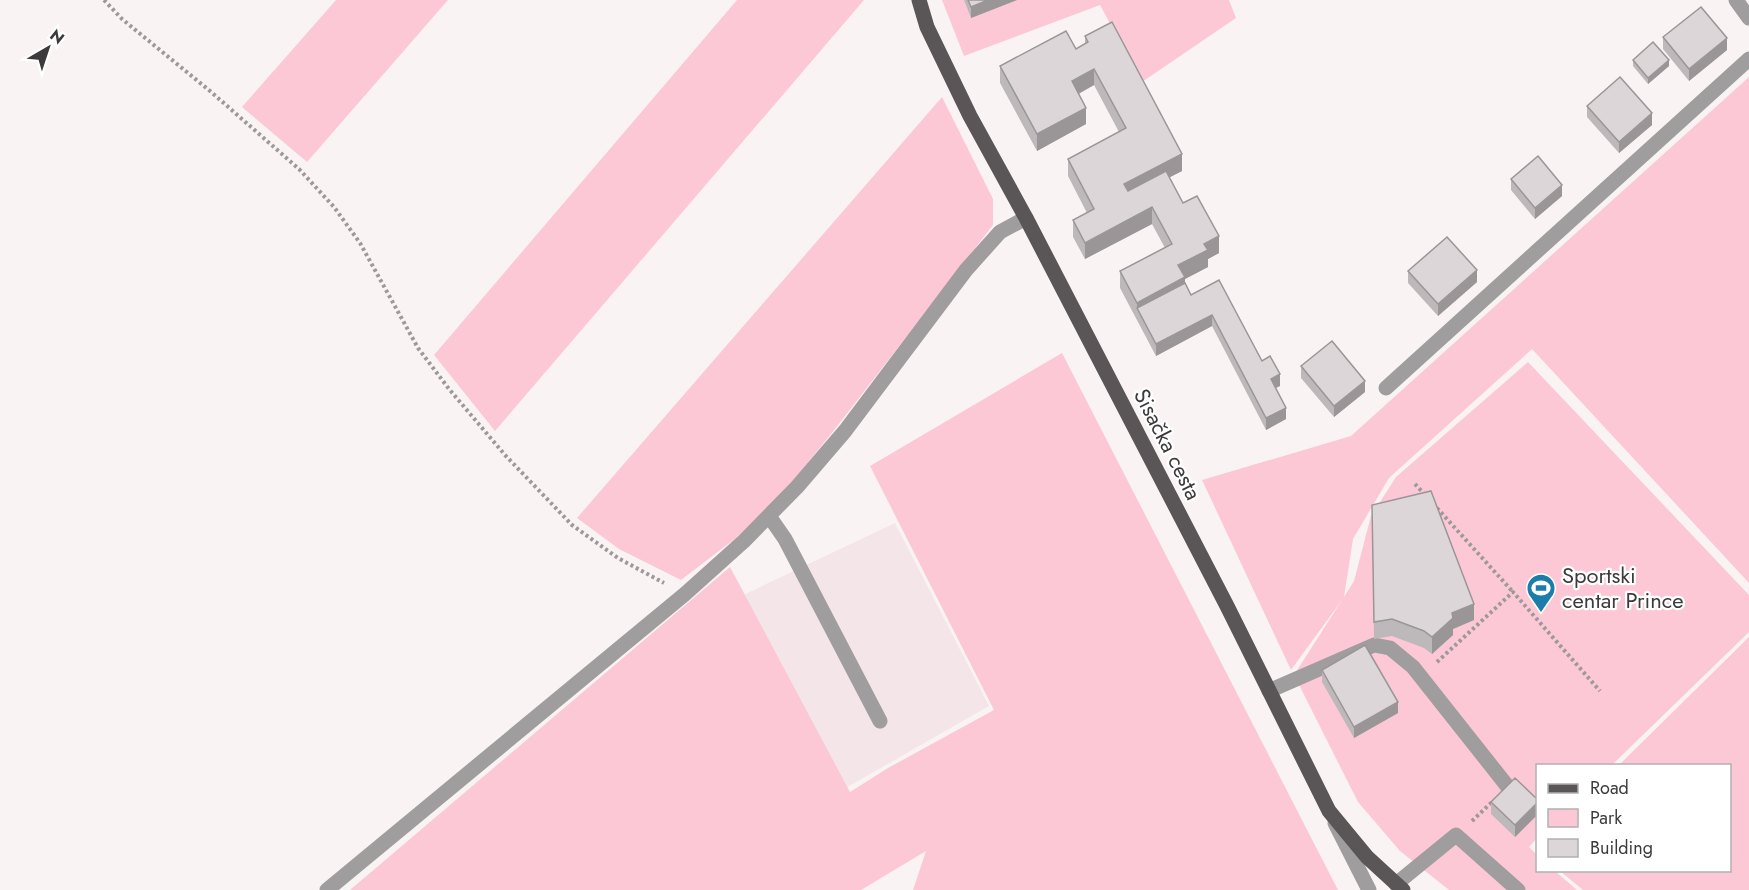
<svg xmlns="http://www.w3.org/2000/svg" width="1749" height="890" viewBox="0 0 1749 890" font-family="Jost,sans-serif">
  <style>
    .built { fill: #f4e5e9 }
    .green { fill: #fdc8d6 }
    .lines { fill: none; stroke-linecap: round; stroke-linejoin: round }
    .path { stroke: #9d999a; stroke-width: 4; stroke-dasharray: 3 3; stroke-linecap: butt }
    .minor { stroke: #9f9d9d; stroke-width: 15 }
    .major { stroke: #5a5657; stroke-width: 15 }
    .wall { fill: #bdb8ba }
    .shaded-wall { fill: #9a9697 }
    .building { fill: #dcd6d8; stroke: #9a9697; stroke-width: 1.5 }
    .labels { text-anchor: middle; stroke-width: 4.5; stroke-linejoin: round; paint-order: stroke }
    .street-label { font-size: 22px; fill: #3c3a3b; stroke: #fff }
    .poi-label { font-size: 22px; fill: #3c3a3b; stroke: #fff; text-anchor: start }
  </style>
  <rect width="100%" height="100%" fill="#f9f3f4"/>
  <path class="built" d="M895,523L989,706L844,789L739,597Z"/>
  <path class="green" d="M336,0H448L307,162L242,107Z
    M737,0H864L495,431L434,355Z
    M942,0H1229L1236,18L1142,82L1100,5L964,56Z
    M1749,77V583L1532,349L1389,478L1353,539L1344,597L1354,581L1371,516L1396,477L1528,362L1749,595V632L1612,765L1538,766L1537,838L1529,847L1537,855L1538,870L1555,871L1577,890H1449L1400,851L1358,802L1294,675L1342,600L1291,670L1202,480L1351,436Z
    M942,97L993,199V225L835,429L784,492L736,538L681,580L619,549L577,518Z
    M1062,353L1338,890H913L926,851L861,890H350L730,567L850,792L888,768L994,710L870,466Z
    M1749,637V890H1583L1560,871L1730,870V766L1619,765Z"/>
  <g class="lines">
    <path class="path" d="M104,0L122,19L210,91L299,169L334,207L360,243L418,348L449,389L505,455L572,525L618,558L664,583
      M1415,484L1426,496
      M1437,508L1513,592
      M1437,662L1513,592L1600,691
      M1472,821L1493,801"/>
    <path class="minor" d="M1736,0L1749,18
      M1386,388L1749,59
      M769,516L785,539L880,721
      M1269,691L1374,645L1390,648L1413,667L1508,787
      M1335,823L1369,890
      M1396,884L1456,835L1518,890
      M327,890L685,594L744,541L797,487L845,431L966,270L1000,232L1026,218"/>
    <path class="major" d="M919,0L927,27L970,116L1026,218L1227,606L1329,811L1367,857L1403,890"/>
  </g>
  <path class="wall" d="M964,0H1017L971,18Z
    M1085,36L1182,171L1169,177L1183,203L1219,253L1208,259V267L1185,279V283L1191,295L1262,361L1280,386L1276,388L1286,419L1266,430L1212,326L1156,356L1120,288V271L1165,248L1152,224L1085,259L1073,237V220L1087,213L1068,176V159L1119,132L1094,85L1079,94L1086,124L1037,151L1000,83V66L1076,49L1085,44Z
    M1663,37L1727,50L1689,81L1663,49Z
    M1633,60L1669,66L1648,84L1633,66Z
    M1587,106L1652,125L1619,153L1587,117Z
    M1511,179L1562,196L1535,219L1511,190Z
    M1408,271L1477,282L1438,316L1408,283Z
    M1301,366L1365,392L1334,417L1301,378Z
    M1372,505L1474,620L1453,629V635L1432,654L1424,648L1392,636L1374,639Z
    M1322,670L1398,713L1354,738L1322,682Z
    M1538,800V814L1515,837L1491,814V802Z"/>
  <path class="shaded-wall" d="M988,0H1017L971,18V7Z
    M1727,38V50L1689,81V69Z
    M1669,60V66L1648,84V78Z
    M1094,69V85L1072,97V81Z
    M1086,108V124L1037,151V134Z
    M1652,113V125L1619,153V142Z
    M1182,154V171L1124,201V184Z
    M1562,185V196L1535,219V208Z
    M1152,207V224L1085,259V243Z
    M1219,236V253L1208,259V267L1185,279V294L1137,308V303L1178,265L1204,244Z
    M1477,270V282L1438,316V304Z
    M1212,315V326L1156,356V344Z
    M1280,374V386L1271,390V379Z
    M1365,381V392L1334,417V406Z
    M1286,408V419L1266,430V418Z
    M1474,604V620L1453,629V635L1432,654V637L1452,613Z
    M1398,702V713L1354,738V727Z
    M1538,802V814L1515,837V825Z"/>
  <path class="building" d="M968,0H988L971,7Z
    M1701,7L1727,38L1689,69L1663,37Z
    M1112,22L1182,154L1124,184L1128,191L1166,171L1183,203L1197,196L1219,236L1204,244L1208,250L1178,265L1185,277L1137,303L1120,271L1172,244L1152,207L1085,243L1073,220L1094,209L1068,159L1126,128L1094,69L1072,81L1086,108L1037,134L1000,66L1066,31L1076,49L1088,42L1085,36Z
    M1653,42L1669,60L1648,78L1633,60Z
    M1620,77L1652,113L1619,142L1587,106Z
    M1538,156L1562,185L1535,208L1511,179Z
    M1447,237L1477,270L1438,304L1408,271Z
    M1219,280L1262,361L1270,356L1280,374L1271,379L1286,408L1266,418L1212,315L1156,344L1137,308L1185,283L1191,295Z
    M1332,341L1365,381L1334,406L1301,366Z
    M1431,491L1474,604L1452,613L1453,618L1432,637L1424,631L1392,619L1374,622L1372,505Z
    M1365,645L1398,702L1354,727L1322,670Z
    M1515,778L1538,800V802L1515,825L1491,802Z"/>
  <defs>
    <g id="stadium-pin" transform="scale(1.5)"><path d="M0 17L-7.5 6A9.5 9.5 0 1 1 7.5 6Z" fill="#1b7da9" stroke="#fff"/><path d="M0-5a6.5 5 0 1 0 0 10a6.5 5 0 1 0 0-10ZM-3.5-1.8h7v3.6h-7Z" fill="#fff"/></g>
  </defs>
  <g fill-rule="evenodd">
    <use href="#stadium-pin" x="1541" y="588"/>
  </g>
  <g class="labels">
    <g class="street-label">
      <text transform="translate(1168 444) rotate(63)" y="8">Sisačka cesta</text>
    </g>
    <g class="poi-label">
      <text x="1562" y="583">Sportski<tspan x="1562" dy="25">centar Prince</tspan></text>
    </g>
  </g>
  <rect x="1536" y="764" width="195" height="108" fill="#ffffff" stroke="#b1b0b1" stroke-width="1.5"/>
  <rect x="1548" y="784" width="30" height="9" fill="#5a5657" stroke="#b1b0b1" stroke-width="1.5"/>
  <text x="1590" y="794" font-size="18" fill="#3c3a3b">Road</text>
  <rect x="1548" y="809" width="30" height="18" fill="#fdc8d6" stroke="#b1b0b1" stroke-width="1.5"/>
  <text x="1590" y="824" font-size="18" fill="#3c3a3b">Park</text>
  <rect x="1548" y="839" width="30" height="18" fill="#dcd6d8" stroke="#b1b0b1" stroke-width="1.5"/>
  <text x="1590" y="854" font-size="18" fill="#3c3a3b">Building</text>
  <g transform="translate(48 48) rotate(39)" stroke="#ffffff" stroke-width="4.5" paint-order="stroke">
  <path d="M0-4.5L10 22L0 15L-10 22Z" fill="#3c3a3b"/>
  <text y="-9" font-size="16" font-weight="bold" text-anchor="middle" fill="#3c3a3b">N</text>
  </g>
</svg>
